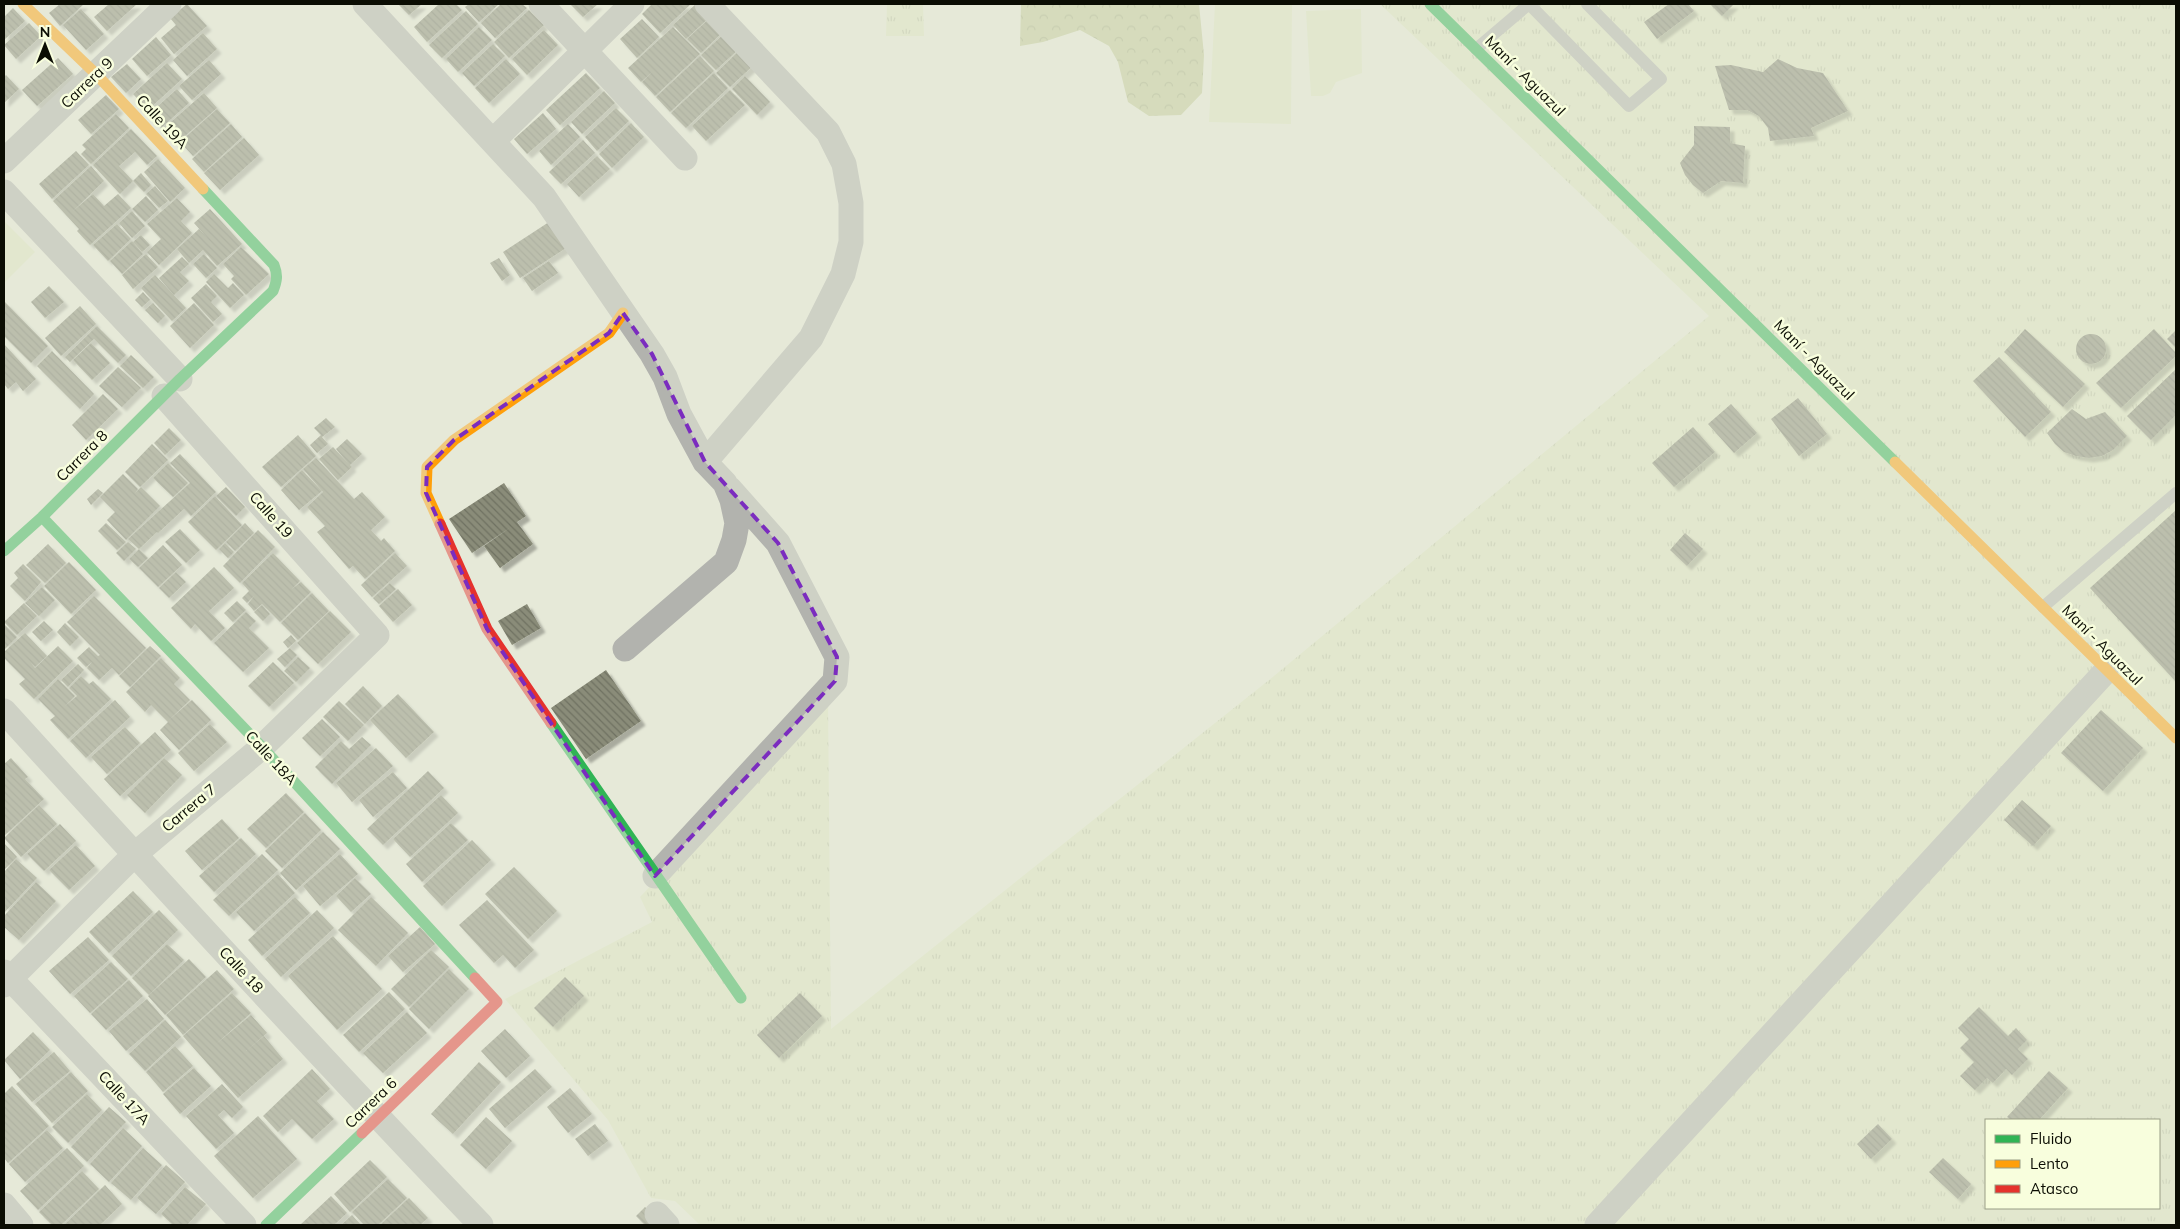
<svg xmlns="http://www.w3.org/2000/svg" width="2180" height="1229" viewBox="0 0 2180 1229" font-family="Mulish,sans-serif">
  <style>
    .grass { fill: url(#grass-tufts); fill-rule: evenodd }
    .forest { fill: url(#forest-crowns) }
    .garden { fill: #dee5c1 }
    .building { fill: url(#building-back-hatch); filter: url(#shadow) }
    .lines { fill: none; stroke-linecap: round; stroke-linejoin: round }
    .lane { stroke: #b2b3ae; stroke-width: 12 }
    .street { stroke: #b2b3ae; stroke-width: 25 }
    .fast { stroke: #30b455; stroke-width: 11 }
    .slow { stroke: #ff9f0a; stroke-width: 11 }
    .jam { stroke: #e5322d; stroke-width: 11 }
    .marked { fill: none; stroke: #7b2cbf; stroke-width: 4; stroke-dasharray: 10 6; stroke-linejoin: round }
    .labels { text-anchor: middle; stroke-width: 5; stroke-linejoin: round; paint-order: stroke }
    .street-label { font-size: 15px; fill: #0b0d03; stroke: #f8fedd }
  </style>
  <defs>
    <pattern id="grass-tufts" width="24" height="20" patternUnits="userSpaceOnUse" patternTransform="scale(1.25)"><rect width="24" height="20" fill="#dee5c1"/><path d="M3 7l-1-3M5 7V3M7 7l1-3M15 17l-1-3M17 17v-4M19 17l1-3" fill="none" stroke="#bdc3a4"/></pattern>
    <pattern id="forest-crowns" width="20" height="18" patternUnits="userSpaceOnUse" patternTransform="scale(1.25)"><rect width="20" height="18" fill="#c3cb99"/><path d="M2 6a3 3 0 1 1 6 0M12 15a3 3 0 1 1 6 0" fill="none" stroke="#a6ad82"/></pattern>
    <pattern id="building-back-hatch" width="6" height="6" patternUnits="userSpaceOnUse" patternTransform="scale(1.25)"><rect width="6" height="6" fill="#8a8c79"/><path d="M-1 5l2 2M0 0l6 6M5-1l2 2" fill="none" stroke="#6f7161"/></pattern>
    <filter id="shadow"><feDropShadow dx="4.5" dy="4.5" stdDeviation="1" flood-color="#0004"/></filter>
  </defs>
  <rect width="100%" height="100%" fill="#e6e9d8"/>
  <path class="grass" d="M887,4H923L924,36H886Z
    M1380,4H2176V1225H700L675,1201L651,1198L608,1120L505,999L652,922L640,897L828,698L831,1029L1269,680L1709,316ZM1986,1120H2159V1208H1986Z"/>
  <path class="forest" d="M1021,4H1199L1204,55L1202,93L1181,115L1149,116L1128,102L1118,62L1109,46L1080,30L1043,42L1020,46Z"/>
  <path class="garden" d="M1215,4H1292L1291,124L1209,122Z
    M1361,9L1362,73L1336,82L1330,93L1323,96H1311L1306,11Z
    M4,221L35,252L4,283Z"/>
  <path class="building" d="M60,4H84L60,26L49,13Z
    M109,4H137L107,31L94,17Z
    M187,4L207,26L174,54L161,38L176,25L170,18Z
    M398,4H422L409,15Z
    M439,4H456L462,10L427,42L414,27Z
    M469,4H499L479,22L465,7Z
    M501,4H522L527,8L495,38L481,23Z
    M570,4H598L583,17Z
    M652,4H691L660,33L642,14Z
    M696,4L712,15L686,39L673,25Z
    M1669,4H1688L1694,11L1657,39L1644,22Z
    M1710,4H1734L1722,16Z
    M13,8L25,21L4,40V17Z
    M81,9L104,34L86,50L63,25Z
    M529,10L544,25L509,58L494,42Z
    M466,11L478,24L442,58L429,45Z
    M712,16L725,30L701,53L687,39Z
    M642,19L659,37L637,58L620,39Z
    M29,23L41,36L16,59L4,45Z
    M479,27L492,40L458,72L446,59Z
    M673,27L700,54L655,96L642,82L652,72L641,82L628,68Z
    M544,30L558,45L527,75L512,59Z
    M727,31L741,47L716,70L701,55Z
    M203,33L217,49L187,76L173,60Z
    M156,37L171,55L147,76L132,59Z
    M493,44L505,56L474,86L462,73Z
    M742,48L756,63L730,87L716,73Z
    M700,56L714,71L670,112L656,97Z
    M58,58L73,74L37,106L22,90Z
    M506,59L520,74L489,103L475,88Z
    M1778,59L1797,68L1823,73L1848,111L1811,128L1814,136L1770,141L1768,128L1759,116L1747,110H1729L1715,66L1731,65L1763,72Z
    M209,60L221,74L192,100L179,86Z
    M167,63L182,79L148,110L133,94Z
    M127,64L141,79L126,93L111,77Z
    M586,73L600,88L560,125L546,110Z
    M714,73L728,88L686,128L671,113Z
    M6,75L19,89L4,103V77Z
    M745,76L770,102L757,115L732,89Z
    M177,89L189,103L161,128L149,114Z
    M730,90L745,105L706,141L692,126Z
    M604,91L615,103L582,134L571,122Z
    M204,93L217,108L177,143L164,128Z
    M106,95L119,109L91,134L78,120Z
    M616,108L629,121L597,151L585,137Z
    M217,109L230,123L193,156L180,142Z
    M543,113L556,129L527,154L514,139Z
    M116,114L129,128L91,164L81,154L86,149L82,145Z
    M631,123L644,137L612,168L599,154Z
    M231,124L242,137L204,172L192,159Z
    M568,124L580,137L551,165L539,151Z
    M1694,126L1730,127V143L1745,146L1743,183L1721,181L1703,193L1693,185L1685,175L1680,163L1694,145Z
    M131,129L157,156L147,165L135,152L119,166L133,181L120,194L93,165Z
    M244,138L259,155L220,190L204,173Z
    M583,140L595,153L561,184L549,172Z
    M76,151L89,165L52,199L39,184Z
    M597,156L610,169L579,197L567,184Z
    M158,159L185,188L170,202L144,172Z
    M91,166L104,181L73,211L93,194L104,206L118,194L131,208L90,245L77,231L79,229L53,201Z
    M141,173L151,185L144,192L133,181Z
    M155,186L168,201L159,208L146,194Z
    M146,196L158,210L145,222L132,209Z
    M177,198L190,212L181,221L192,233L159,265L147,252L161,239L147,224Z
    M210,209L242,244L217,266L203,250L189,263L177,249L199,229L212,243L194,223Z
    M132,211L145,226L132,238L119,223Z
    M549,222L566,248L520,278L503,252Z
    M117,224L131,239L108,261L93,245Z
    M141,235L150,245L142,252L133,242Z
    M132,241L143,254L122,274L110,261Z
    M241,247L269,274L246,295L231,279L234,276L223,264Z
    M146,254L158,267L133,289L122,275Z
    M204,254L217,268L206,278L193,264Z
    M182,257L189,264L180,272L189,281L174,295L159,278Z
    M499,258L510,275L502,281L490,263Z
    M549,261L558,273L532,291L523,278Z
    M214,274L228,288L233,283L244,295L230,308L206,282Z
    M155,275L186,308L172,321L141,288Z
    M206,284L217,296L211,302L222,314L213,322L191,298Z
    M49,286L64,302L45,318L31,302Z
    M143,292L150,300L142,307L135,300Z
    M5,302L48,346L31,363L4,336Z
    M153,303L165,316L158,323L145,310Z
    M194,303L214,325L190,348L170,326Z
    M80,306L96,324L61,356L45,338Z
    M97,326L126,355L118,363L94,339L70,362L65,357Z
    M2025,329L2085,384L2063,407L2004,352Z
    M2154,329L2176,353V356L2121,408L2096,383Z
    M2176,330V348L2167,339Z
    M2076 349a15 15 0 1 1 30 0a15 15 0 1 1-30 0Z
    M91,343L110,363L92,380L73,360Z
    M4,344L36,379L23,391L16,382L8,389L4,384Z
    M52,351L94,394L80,409L37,366Z
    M131,355L154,377L143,388L120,366Z
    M1999,357L2051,412L2025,437L1973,381Z
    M118,367L141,388L122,407L99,386Z
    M2176,369V415L2151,440L2127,416Z
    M103,394L118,409L86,440L72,425Z
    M1798,398L1827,434L1799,456L1771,419Z
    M1731,404L1757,433L1734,453L1708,424Z
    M2072,409L2086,419L2105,412L2127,436L2113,450L2102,456L2089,458L2076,456L2064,452L2055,444L2047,433Z
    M326,418L335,427L322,437L328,444L317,453L310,445L321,435L314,428Z
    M1693,427L1715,452L1674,487L1652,463Z
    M169,428L181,440L165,455L154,443Z
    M298,435L316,456L281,487L262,467Z
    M347,439L362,454L350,465L352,467L338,480L319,459L333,447L348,463L336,449Z
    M152,444L168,460L140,487L125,472Z
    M180,454L216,492L191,516L184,509L158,533L157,532L139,549L148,558L138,567L129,559L139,549L128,539L190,483L170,463Z
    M316,458L354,499L362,492L385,517L371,530L381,541L384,538L395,551L365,579L353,566L349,569L317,532L325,526L307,507L323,492L303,469Z
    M168,463L188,483L173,497L153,478Z
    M302,470L322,491L299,510L281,490Z
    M123,474L138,489L135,493L141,487L160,506L126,540L107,520L115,512L100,497Z
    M504,483L526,516L517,522L533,544L500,568L484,546L511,527L472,553L449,519Z
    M226,487L245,507L236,516L216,496Z
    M98,489L103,493L91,505L87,499Z
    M215,496L242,525L216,550L188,522Z
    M2176,510V682L2090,588Z
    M106,523L126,542L117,550L98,531Z
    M245,523L254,533L235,551L226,542Z
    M180,529L200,550L186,563L165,542Z
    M258,530L275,547L240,583L223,566Z
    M1685,533L1703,549L1687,566L1670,550Z
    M128,542L136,549L124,561L116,553Z
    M225,543L234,552L228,558L219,549Z
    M48,544L66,563L45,583L26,565Z
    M163,545L182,565L158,587L139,568Z
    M273,553L300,581L292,589L301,582L311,592L280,622L262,604L254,611L248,604L254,596L247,603L242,598L249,591L242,583Z
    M395,553L407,566L372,597L361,585Z
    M69,562L96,590L71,614L44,586Z
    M23,564L41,582L25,601L10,586L18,578L14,573Z
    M214,567L234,588L209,611L225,628L211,641L195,624L191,629L171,608Z
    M176,572L186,582L169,598L159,588Z
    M390,583L396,589L379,604L373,598Z
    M42,587L55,600L39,616L25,603Z
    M398,589L412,605L393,622L379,606Z
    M312,593L329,611L298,640L281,623Z
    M94,596L146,648L119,675L112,668L99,680L87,668L92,662L86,667L77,658L89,647L98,656L100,655L67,622Z
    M237,601L246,610L233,622L224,613Z
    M24,603L37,616L17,635L4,622Z
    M527,604L541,628L512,645L498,621Z
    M262,605L270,614L263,621L254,612Z
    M330,611L351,632L318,664L297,643Z
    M246,612L256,621L249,628L269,648L243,672L214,643Z
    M44,621L53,630L41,641L32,632Z
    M65,623L79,637L70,646L57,632Z
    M4,624L17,637L4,650Z
    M25,633L47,656L35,667L31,663L35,668L58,646L73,661L34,699L19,684L25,679L4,658V652Z
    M291,635L296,641L288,648L283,642Z
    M150,646L161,656L130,687L119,676Z
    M290,648L297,655L285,667L277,659Z
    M298,657L310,668L296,682L284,671Z
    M161,658L180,678L174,684L190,700L169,720L192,700L211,720L179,750L160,730L168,722L151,705L145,712L126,692Z
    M273,662L294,683L269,707L248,686Z
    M78,664L84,670L68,687L61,680Z
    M606,670L641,721L586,759L551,708Z
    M81,676L89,684L93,681L111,699L68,739L50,720L55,716L38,699L58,679L75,696L65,706L77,696L69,688Z
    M363,686L382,706L365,724L345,704Z
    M398,694L434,732L406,758L370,720Z
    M115,700L130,717L86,758L70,741Z
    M339,701L364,725L348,741L323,717Z
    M2101,710L2143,748L2103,791L2061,753Z
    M322,719L340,737L320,756L302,738Z
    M210,724L227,742L194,771L178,753Z
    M125,727L140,743L107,774L91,757Z
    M155,732L171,750L120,796L104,779Z
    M362,737L371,745L332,784L315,767L341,741L349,749Z
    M376,748L393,766L352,802L336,783Z
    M11,758L28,777L25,779L44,799L4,836V764Z
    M164,758L182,775L145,813L127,795Z
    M428,771L444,788L383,845L367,829Z
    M393,772L407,788L373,817L359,800Z
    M286,793L304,812L266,848L247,829Z
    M441,795L458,813L410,857L393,839Z
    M2022,800L2051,826L2033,846L2004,820Z
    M39,805L57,824L21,857L4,838Z
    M305,813L321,830L282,868L265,851Z
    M222,819L239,838L202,870L185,851Z
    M451,823L468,840L422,882L406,864Z
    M60,824L76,841L44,871L27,854Z
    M323,832L340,849L296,890L280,873Z
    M241,838L256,854L214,892L199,876Z
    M472,840L491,860L442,906L423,886Z
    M4,843L17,857L4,870Z
    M76,845L95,866L69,890L49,870Z
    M262,854L278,870L229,916L213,900Z
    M340,854L358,874L320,906L303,886Z
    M16,859L37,878L4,913V872Z
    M514,867L557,911L528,939L485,894Z
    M278,874L295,893L254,931L236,912Z
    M355,878L371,894L351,912L336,896Z
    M36,882L56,901L19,940L4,927V916Z
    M133,891L153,912L109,953L89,932Z
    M295,897L310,913L262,956L248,940Z
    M371,897L408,933L376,966L338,930Z
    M487,900L534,950L515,968L503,955L494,963L459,925Z
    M159,910L178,930L131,976L112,956Z
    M317,910L334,928L281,977L265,959Z
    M420,927L435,944L403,972L388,956Z
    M333,936L382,989L337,1030L288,976Z
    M88,937L109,960L70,994L49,971Z
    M167,944L184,960L149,995L132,978Z
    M431,950L449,967L409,1007L391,989Z
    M189,959L206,977L165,1015L148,996Z
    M111,962L128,979L90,1013L74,996Z
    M449,969L469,989L429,1029L409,1009Z
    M217,970L234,989L183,1035L166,1015Z
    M565,977L584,996L553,1027L534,1008Z
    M129,980L143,996L106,1030L91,1014Z
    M389,992L405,1009L359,1052L343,1035Z
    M232,993L251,1013L216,1044L251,1015L267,1033L246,1051L264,1036L283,1059L238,1098L183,1036Z
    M800,993L822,1016L779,1058L757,1035Z
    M147,999L164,1019L126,1051L109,1031Z
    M1979,1007L2008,1036L2016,1028L2027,1040L2018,1049L2028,1059L2012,1075L2006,1069L1993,1083L1987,1078L1975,1090L1960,1076L1974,1062L1960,1048L1969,1039L1958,1028Z
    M407,1012L427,1033L383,1073L363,1053Z
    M165,1020L181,1037L145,1071L129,1054Z
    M505,1029L530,1056L506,1078L481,1051Z
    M33,1032L50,1050L20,1079L4,1060Z
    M175,1046L193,1066L163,1092L146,1072Z
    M54,1052L70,1071L32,1102L16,1084Z
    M479,1062L501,1082L453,1134L431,1114Z
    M194,1068L211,1086L180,1114L163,1094Z
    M312,1069L330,1089L317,1101L334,1119L312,1139L292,1119L278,1132L263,1116Z
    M535,1069L552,1087L505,1128L489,1109Z
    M2049,1071L2068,1088L2039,1120H2011L2007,1117Z
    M71,1072L88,1091L52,1123L35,1104Z
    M222,1084L243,1107L232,1118L224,1110L218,1115L234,1133L216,1149L186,1116Z
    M12,1086L49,1126L8,1163L4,1158V1094Z
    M570,1088L592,1114L568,1133L547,1107Z
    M87,1094L102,1110L68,1143L52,1127Z
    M109,1107L126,1122L87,1162L71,1147Z
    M258,1116L297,1159L253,1198L214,1156Z
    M486,1117L512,1141L486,1169L460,1145Z
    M595,1124L608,1141L588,1156L575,1139Z
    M1878,1124L1892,1139L1871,1159L1857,1144Z
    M123,1128L142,1146L109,1182L90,1164Z
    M47,1130L63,1148L25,1182L9,1164Z
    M67,1148L84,1166L38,1210L20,1191Z
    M143,1148L162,1165L131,1200L111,1183Z
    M1943,1158L1971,1184L1958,1199L1929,1172Z
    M370,1160L387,1177L350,1212L334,1194Z
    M166,1165L185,1182L156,1214L137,1198Z
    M82,1171L99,1189L61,1225H52L39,1212Z
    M388,1179L407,1198L378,1225H364L352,1212Z
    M105,1185L122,1204L100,1225H64Z
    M185,1187L206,1204L187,1225H173L161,1214Z
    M331,1196L347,1213L334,1225H300Z
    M409,1198L428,1218L420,1225H380Z
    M645,1207L658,1219L651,1225H645L636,1216Z
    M352,1215L361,1225H341Z"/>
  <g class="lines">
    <path class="lane" d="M1529,4L1629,106L1661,79L1587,4
      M1476,49L1529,4
      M2043,607L2176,493"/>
    <path class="street" d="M365,4L544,197L652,354L665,377L679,414L705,462L725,483L732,500L737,523L734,540L726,562L625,649
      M541,4L685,158
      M493,141L632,4
      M4,161L169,4
      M4,192L180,379
      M705,462L811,338L843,274L851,242V203L844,164L828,132L707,4
      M4,711C161,884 319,1056 481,1225
      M655,876L835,681L837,657L778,543L730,489
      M4,972L244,1225
      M4,985L134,855L262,747L377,635L164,396
      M4,1205L21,1225
      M657,1214L667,1225
      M1597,1225L2106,671"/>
    <path class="fast" d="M1430,4L1895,462
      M42,517L262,747L475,978
      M4,551L42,517L180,379L273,291C277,281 278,275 274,265L203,189
      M551,723L741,998
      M266,1225L362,1133"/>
    <path class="slow" d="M23,4L96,74L203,189
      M1895,462L2176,738
      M440,524L426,493L427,467L454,440L609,333L623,313"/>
    <path class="jam" d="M440,524L487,629L551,723
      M362,1133L497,1002L475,978"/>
  </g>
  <path d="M0 0H2180V1229H0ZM623,313L652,354L705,462L778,543L837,657L835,681L655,876L487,629L426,493L427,467L454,440L609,333Z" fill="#e6e9d8" fill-opacity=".55" fill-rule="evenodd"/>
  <path class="marked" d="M623,313L652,354L705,462L778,543L837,657L835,681L655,876L487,629L426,493L427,467L454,440L609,333Z"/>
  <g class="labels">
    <g class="street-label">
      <text transform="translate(1525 76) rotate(45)" y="5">Maní - Aguazul</text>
      <text transform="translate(87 83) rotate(-44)" y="5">Carrera 9</text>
      <text transform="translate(162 122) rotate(47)" y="5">Calle 19A</text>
      <text transform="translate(1814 360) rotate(45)" y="5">Maní - Aguazul</text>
      <text transform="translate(82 456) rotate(-45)" y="5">Carrera 8</text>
      <text transform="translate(271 515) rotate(48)" y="5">Calle 19</text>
      <text transform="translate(2102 645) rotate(45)" y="5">Maní - Aguazul</text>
      <text transform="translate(271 758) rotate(47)" y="5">Calle 18A</text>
      <text transform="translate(189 808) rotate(-40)" y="5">Carrera 7</text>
      <text transform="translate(241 970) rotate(47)" y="5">Calle 18</text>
      <text transform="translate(124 1098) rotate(47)" y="5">Calle 17A</text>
      <text transform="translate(371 1103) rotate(-44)" y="5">Carrera 6</text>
    </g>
  </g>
  <rect width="2180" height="1229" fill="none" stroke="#0b0d03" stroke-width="10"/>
  <rect x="1985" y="1119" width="175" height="90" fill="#f8fedd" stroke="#999e86"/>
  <rect x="1995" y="1135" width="25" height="8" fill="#30b455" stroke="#999e86"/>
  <text x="2030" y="1144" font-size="15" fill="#0b0d03">Fluido</text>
  <rect x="1995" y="1160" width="25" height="8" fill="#ff9f0a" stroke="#999e86"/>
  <text x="2030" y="1169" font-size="15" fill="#0b0d03">Lento</text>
  <rect x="1995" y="1185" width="25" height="8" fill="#e5322d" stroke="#999e86"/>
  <text x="2030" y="1194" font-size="15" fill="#0b0d03">Atasco</text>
  <g transform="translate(45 45)" stroke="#f8fedd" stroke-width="4" paint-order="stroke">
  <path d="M0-4L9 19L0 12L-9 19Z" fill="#0b0d03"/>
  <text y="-8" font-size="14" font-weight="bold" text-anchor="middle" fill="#0b0d03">N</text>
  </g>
</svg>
